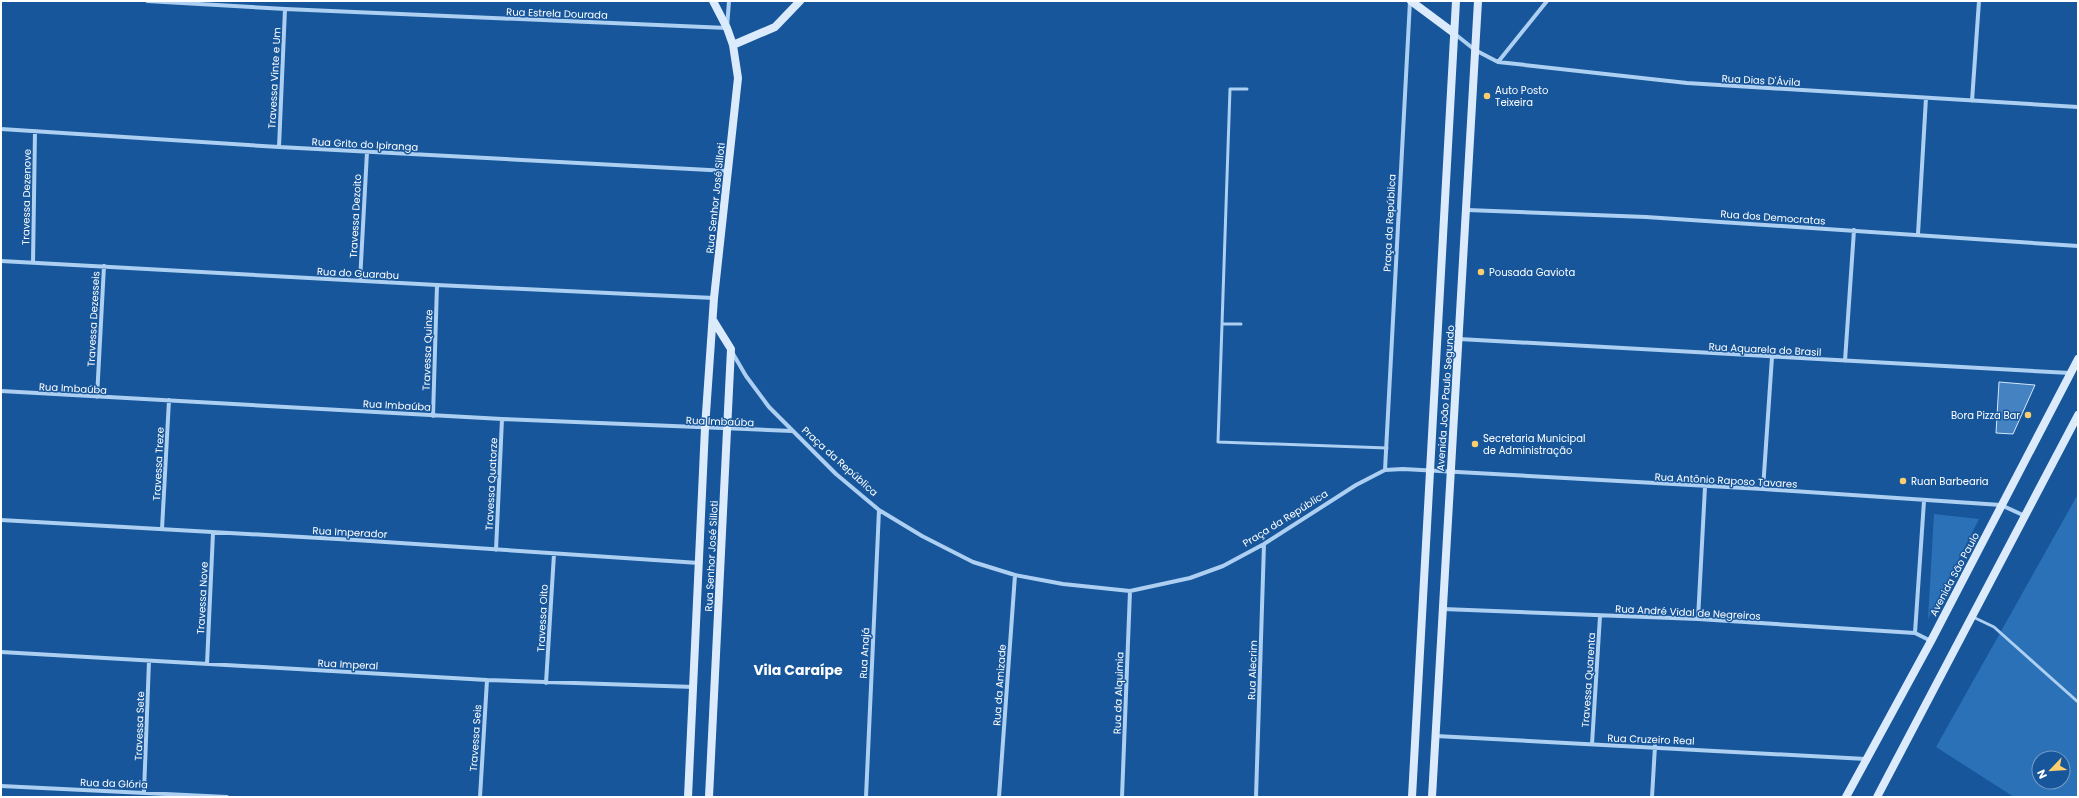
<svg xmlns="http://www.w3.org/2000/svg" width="2079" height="798" viewBox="0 0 2079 798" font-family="Poppins,sans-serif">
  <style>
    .green { fill: #2b71b8; fill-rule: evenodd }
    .building { fill: #4482c2; stroke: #d4e8fc }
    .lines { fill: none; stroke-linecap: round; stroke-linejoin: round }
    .lane { stroke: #accff2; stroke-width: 3 }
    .street { stroke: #accff2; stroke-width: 4 }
    .secondary { stroke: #dbebfc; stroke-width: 8 }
    .poi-dot { fill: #ffcf6d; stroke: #17569a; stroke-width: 1.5 }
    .labels { text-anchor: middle; stroke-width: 3; stroke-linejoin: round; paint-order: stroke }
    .street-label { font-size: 10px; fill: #fff; stroke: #17569a }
    .poi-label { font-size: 10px; fill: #fff; stroke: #17569a; text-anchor: start }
    .district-label { font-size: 14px; font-weight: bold; fill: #fff; stroke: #17569a }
  </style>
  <rect width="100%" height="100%" fill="#17569a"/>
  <path class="green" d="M2078,494V797H2014L1936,747ZM2039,758H2063V782H2039Z
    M1934,514L1979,519L1928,619Z"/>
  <path class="building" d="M1999,382L2035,385L2013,434L1996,433Z"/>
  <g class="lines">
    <path class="lane" d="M1247,89H1230L1218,442L1387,448
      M1222,324H1241
      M1973,617L1994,627L2078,702"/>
    <path class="street" d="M147,1L285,9L727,28L729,1
      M1455,34L1475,50L1498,62L1687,83L2078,107
      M1498,62L1547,1
      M1972,101L1979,1
      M1,129L279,147L728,171
      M279,147L285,9
      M1467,210L1646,217L2078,246
      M1918,234L1926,98
      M1,261L437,285L714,298
      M33,263L35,131
      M360,281L367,152
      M1459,339L2070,373
      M732,352L746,376L769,407L836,474L879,510L922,536L973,562L1015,575L1063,584L1130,591L1190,578L1223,566L1264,544L1356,485L1385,470L1403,469L1763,489L2001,505L2025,516
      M1845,361L1854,230
      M1,391L502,419L792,431
      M97,397L104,266
      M433,416L437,285
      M1385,470L1410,1
      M1763,489L1772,357
      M1,520L355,540L699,563
      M162,529L169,400
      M496,550L502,419
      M1443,609L1698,619L1915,633L1931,641
      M1698,619L1705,487
      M1915,633L1924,501
      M1,652L487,680L694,687
      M207,664L213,533
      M546,683L554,554
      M1436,736L1866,759
      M1592,744L1600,616
      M1,786L227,797
      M144,792L149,661
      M480,797L487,680
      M866,797L879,510
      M999,797L1015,575
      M1122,797L1130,591
      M1256,797L1264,544
      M1652,797L1655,746"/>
    <path class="secondary" d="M1411,1L1454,33
      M733,45L775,27L800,1
      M688,797L705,428L714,298L738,78L733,45L727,28L713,1
      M709,797L731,349L713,320
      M1412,797L1456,1
      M1432,797L1478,1
      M1846,797L1931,641L2078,359
      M1877,797L2078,415"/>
  </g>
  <g class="poi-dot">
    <circle cx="1487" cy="96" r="4"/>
    <circle cx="1481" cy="272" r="4"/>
    <circle cx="2028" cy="415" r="4"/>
    <circle cx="1475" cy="444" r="4"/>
    <circle cx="1903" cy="481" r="4"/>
  </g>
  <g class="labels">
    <g class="street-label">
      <text transform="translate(557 13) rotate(2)" y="4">Rua Estrela Dourada</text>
      <text transform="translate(274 78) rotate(-87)" y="4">Travessa Vinte e Um</text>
      <text transform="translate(1761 80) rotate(3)" y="4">Rua Dias D'Ávila</text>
      <text transform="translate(365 144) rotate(3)" y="4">Rua Grito do Ipiranga</text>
      <text transform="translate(26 197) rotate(-89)" y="4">Travessa Dezenove</text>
      <text transform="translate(715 198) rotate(-84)" y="4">Rua Senhor José Silloti</text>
      <text transform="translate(355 216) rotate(-87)" y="4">Travessa Dezoito</text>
      <text transform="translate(1773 217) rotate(4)" y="4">Rua dos Democratas</text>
      <text transform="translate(1389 223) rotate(-87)" y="4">Praça da República</text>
      <text transform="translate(358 273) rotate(3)" y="4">Rua do Guarabu</text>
      <text transform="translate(93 319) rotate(-87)" y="4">Travessa Dezesseis</text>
      <text transform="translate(1765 349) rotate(3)" y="4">Rua Aquarela do Brasil</text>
      <text transform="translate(427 350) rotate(-88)" y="4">Travessa Quinze</text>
      <text transform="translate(73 388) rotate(3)" y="4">Rua Imbaúba</text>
      <text transform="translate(1445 398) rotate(-86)" y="4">Avenida João Paulo Segundo</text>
      <text transform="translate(397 405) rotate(3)" y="4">Rua Imbaúba</text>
      <text transform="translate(720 421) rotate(2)" y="4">Rua Imbaúba</text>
      <text transform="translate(840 461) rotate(42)" y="4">Praça da República</text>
      <text transform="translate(158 464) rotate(-87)" y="4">Travessa Treze</text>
      <text transform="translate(1726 480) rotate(3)" y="4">Rua Antônio Raposo Tavares</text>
      <text transform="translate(491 484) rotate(-87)" y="4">Travessa Quatorze</text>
      <text transform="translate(1285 518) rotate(-32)" y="4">Praça da República</text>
      <text transform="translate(350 532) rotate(3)" y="4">Rua Imperador</text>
      <text transform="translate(711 556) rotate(-87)" y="4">Rua Senhor José Silloti</text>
      <text transform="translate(1954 574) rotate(-62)" y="4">Avenida São Paulo</text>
      <text transform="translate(202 598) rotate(-87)" y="4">Travessa Nove</text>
      <text transform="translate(1688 612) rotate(3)" y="4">Rua André Vidal de Negreiros</text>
      <text transform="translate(542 618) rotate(-87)" y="4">Travessa Oito</text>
      <text transform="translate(864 653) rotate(-87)" y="4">Rua Anajá</text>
      <text transform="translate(348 664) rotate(3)" y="4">Rua Imperal</text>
      <text transform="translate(1252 670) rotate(-88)" y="4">Rua Alecrim</text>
      <text transform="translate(1588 680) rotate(-86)" y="4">Travessa Quarenta</text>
      <text transform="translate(999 685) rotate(-86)" y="4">Rua da Amizade</text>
      <text transform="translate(1118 693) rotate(-88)" y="4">Rua da Alquimia</text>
      <text transform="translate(139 726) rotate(-88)" y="4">Travessa Sete</text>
      <text transform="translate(475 738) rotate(-86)" y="4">Travessa Seis</text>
      <text transform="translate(1651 739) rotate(2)" y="4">Rua Cruzeiro Real</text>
      <text transform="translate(114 783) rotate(2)" y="4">Rua da Glória</text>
    </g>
    <g class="poi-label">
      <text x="1495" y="94">Auto Posto<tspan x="1495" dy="12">Teixeira</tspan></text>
      <text x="1489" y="276">Pousada Gaviota</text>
      <text x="2020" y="419" text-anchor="end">Bora Pizza Bar</text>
      <text x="1483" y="442">Secretaria Municipal<tspan x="1483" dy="12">de Administração</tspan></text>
      <text x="1911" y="485">Ruan Barbearia</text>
    </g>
    <g class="district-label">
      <text x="798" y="675">Vila Caraípe</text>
    </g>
  </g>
  <rect width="2079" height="798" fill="none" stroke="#ffffff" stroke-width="4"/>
  <g transform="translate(2051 770) rotate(245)"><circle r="19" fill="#17569a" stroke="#749ac2"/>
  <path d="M0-3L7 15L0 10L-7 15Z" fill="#ffcf6d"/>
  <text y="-6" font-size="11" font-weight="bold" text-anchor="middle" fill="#ffffff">N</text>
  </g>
</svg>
